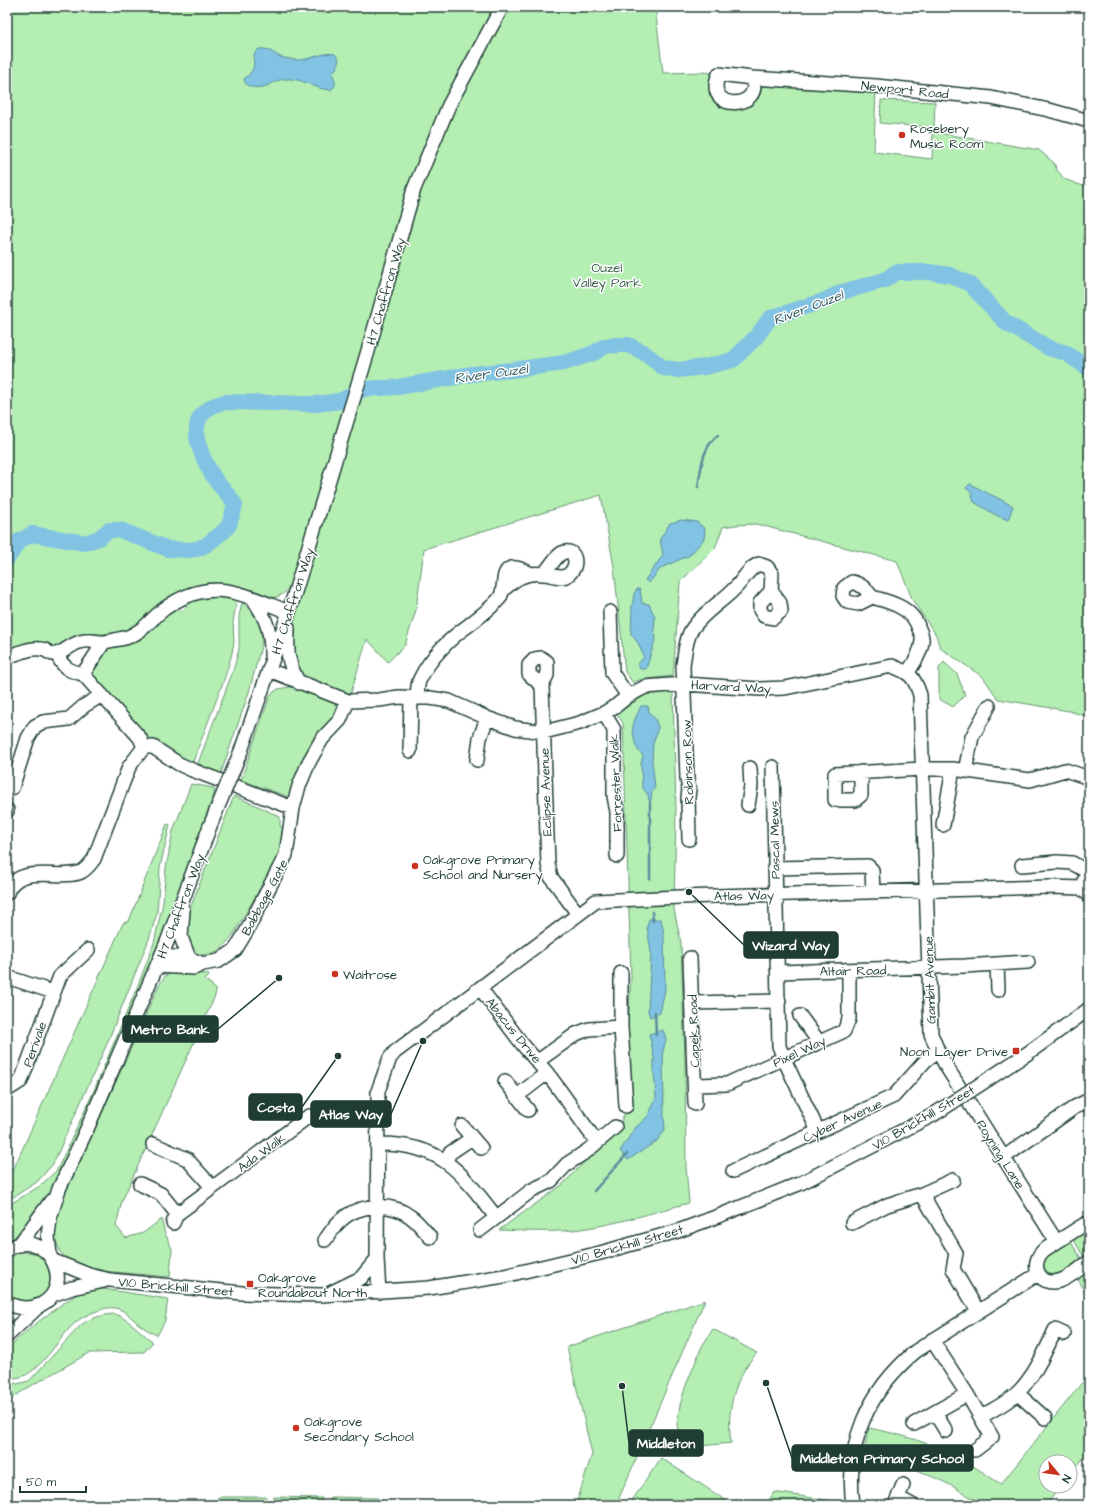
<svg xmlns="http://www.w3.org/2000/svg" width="1096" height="1512" viewBox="0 0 1096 1512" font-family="'Architects Daughter',sans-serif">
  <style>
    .green { fill: #b4eeb3; stroke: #6a9674 }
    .water { fill: #82c3e3; stroke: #5a8d9d }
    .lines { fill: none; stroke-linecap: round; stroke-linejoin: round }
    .stream { stroke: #5a8d9d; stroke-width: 2.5 }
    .river { stroke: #82c3e3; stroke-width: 16 }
    .minor-casing { stroke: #1f3d34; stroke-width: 16 }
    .minor { stroke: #fff; stroke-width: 13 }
    .minor-bridge-casing { stroke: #1f3d34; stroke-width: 16; stroke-linecap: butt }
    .minor-bridge { stroke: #fff; stroke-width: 13 }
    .poi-dot { fill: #c8321e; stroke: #fff; stroke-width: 1.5 }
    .labels { text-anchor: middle; stroke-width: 3; stroke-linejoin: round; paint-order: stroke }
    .street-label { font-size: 13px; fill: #1f3d34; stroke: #fff }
    .poi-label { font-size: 13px; fill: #1f3d34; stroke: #fff; text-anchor: start }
    .park-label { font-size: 13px; fill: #3d604d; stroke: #fff }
    .water-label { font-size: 14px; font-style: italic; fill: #385e60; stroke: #fff }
    .leader { fill: none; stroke: #1f3d34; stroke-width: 1.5 }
    .callout-dot { fill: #1f3d34; stroke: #fff; stroke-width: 1.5 }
    .callout { fill: #1f3d34; stroke: #1f3d34; stroke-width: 1.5 }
    .callout-label { font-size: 14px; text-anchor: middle; font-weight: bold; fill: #fff }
  </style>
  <rect width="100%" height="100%" fill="#fff"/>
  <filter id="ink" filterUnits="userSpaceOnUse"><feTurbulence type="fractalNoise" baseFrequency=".025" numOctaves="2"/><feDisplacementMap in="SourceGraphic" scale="8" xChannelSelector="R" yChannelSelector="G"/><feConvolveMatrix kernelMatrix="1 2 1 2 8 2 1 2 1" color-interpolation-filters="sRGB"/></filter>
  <g filter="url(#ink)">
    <path class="green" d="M7,7H655L663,73L704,72L719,74L716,84L735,104L753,84L876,86L874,152L932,159L933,132L1039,150L1054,163L1057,170L1064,179L1089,188V717L1069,711L998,699L983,677L940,648L936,635L913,601L897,561L756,524L736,525L723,527L715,548L680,582L673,676L639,680L633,683L625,672L614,567L601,495L424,549L416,610L405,645L388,662L367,639L349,699L299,683L287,653L293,582L288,589L283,594L277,597L270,598L264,597L232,586L210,583L188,587L164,600L134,627L123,632L108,634L77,635L60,647L7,655Z
      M881,100L935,102L934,128L880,123Z
      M208,594L237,598L233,622L234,643L231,657L224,680L191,767L148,740L90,677L91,670L104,648L176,609L182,611L186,608L187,601Z
      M242,603L249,608L260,622L262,643L249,692L220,776L198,763L233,671L239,649V616Z
      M944,662L957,674L965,695L953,707L939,699V668Z
      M295,686L335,702L340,710L333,723L329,721L318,733L308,749L289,797L241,780L270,695L278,689Z
      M673,691L676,811L674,909L681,943L685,1059L686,1167L689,1203C653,1212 618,1224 581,1229C554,1233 526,1231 499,1230L562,1185L589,1157L619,1129L623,1116L632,1107L628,1027L631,976L623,723L616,713L649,693Z
      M191,784L214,788L215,791L149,971L57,1184L37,1218L7,1243V1206L40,1186L57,1170L92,1095L138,985L154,943L163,903L166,868L173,831Z
      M234,796L260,807L280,817V826L285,829L283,844L276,861L233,935L220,950L210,954L201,955L194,952L187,943L189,911Z
      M167,824L170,825L160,867L157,913L149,939L106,1046L53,1164L37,1182L7,1201V1172L14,1168L123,923L129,921Z
      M173,972L208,974L209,976L205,980L211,984L216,991L215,996L122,1201L116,1226L126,1238L143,1233L162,1219L164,1231L172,1249L170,1277L103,1271L72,1263L60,1252L54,1236L55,1217L70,1177L98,1122L159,985L165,976Z
      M1084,1231H1089V1257L1085,1259L1072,1237Z
      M1069,1239L1082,1260L1060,1276L1054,1278L1043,1272L1042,1259Z
      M19,1252C24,1252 29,1252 34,1253C52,1260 57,1283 45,1296C41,1300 33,1302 28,1304L7,1297V1259L11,1256Z
      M1089,1268V1298L1076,1276Z
      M97,1288L168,1299L165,1321L158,1334L156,1335C151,1332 147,1330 143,1327C133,1321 127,1310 115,1308C109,1307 102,1309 97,1311C89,1314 82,1317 75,1323C58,1337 33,1388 7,1376C7,1369 5,1358 7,1352C10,1341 65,1301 76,1295C82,1292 90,1290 97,1288Z
      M705,1300L616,1505H576L592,1454L567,1347Z
      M114,1314C128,1318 140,1332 152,1341V1343L144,1352L89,1353L31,1386L7,1401V1381L17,1384L29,1381L81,1325C91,1318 101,1315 114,1314Z
      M713,1329L757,1353C734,1377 726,1412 731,1443L680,1448L677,1424L680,1405L686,1385L702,1346Z
      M1089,1374V1451L1070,1475V1462H1046V1486H1061L1046,1505H983L954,1487L928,1474L863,1454L869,1428C900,1434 931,1443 959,1458C974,1465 987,1476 1001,1484Z
      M661,1458L733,1505H629Z
      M774,1492L839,1502L840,1505H766Z
      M218,1497H266V1505H218Z
      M274,1497L322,1498V1505H273Z
      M330,1497L378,1498V1505H330Z"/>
    <path class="water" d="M259,49C267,48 270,51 277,55C281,58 290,59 295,60C310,61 323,51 335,54L339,59L336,69L332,72L335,81V86L331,90C315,90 302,77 285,79C272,80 268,90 252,87C247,86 245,84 244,79C246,77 250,74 251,72C258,63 248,58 259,49Z
      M970,484L1013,506L1008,520L996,515L974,502L971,492L966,488Z
      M682,520L697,522L705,529L704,539L690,555L661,568L649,583L645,580L663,555L660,539L670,523Z
      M637,589H640L642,603L649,604L655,617L654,631L656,637L646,669H640L638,664L644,657L638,643L631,634L632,606L634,594Z
      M641,706H648L649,712L655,719L658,727L656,735L653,743L652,761L655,787L652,792L650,806L648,795L642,787L641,764L643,755C638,752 637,748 635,742C630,725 634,722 641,706Z
      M649,919H661L664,934L665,989L660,1013L650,1017L648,1011L651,953L647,926Z
      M663,1030L666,1039L663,1051L664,1116L665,1130L657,1141L628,1160L620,1151L635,1128L648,1116L656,1098L654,1074V1057L649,1034Z"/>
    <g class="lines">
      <path class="stream" d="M698,487C701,469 702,447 718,435
        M650,879V804
        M652,912L653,921
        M655,1012L656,1035
        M594,1191L627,1154"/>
      <path class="river" d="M7,559L19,541L32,534L85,543L99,538L109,530H120L168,549L188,550L197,549L206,545L223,532L229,525L235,505C230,495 222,489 216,481C199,454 179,412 225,402L316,404L340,401L364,389L398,387L472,374L512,370L564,363L594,353L605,346L619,345H628L643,352L664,368L678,370L705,367L733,360L757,336L770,318L823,301L842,292L885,280L896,272H929L950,275L970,284L1006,323L1049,348L1066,353L1089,369"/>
      <g class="minor-casing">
        <path id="minor" d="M752,78C765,110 702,113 719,74L752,78L876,86L991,98L1049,110L1089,121
          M504,589C509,585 515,579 521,577C527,574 536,573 543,574C553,574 563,582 571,572C579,563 574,547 562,553C556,556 549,568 544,574
          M872,597C866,589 861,584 852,582L844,588L843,596L847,602L858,604L872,597C891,602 913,608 919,629C921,633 923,637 922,641C921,653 914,663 908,672
          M253,599C266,617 272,634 271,657
          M610,612L612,673L628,696
          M288,628C287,651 287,662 299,683
          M104,642L83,674L140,738L144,747H153L179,764L192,770L293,808L299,786L309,762L322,739L340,720L348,701
          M57,654C63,668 69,671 83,674
          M7,657C19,653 32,646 45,650C49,652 51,655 56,654C64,653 71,644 80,642C88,639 96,642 104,642C111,641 118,639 125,638C142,633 151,619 164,609C211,575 241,594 289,612
          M269,670L348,701L379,700L399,697L430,698L449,701L487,718L515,728L544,732L580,723L604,713L617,705L628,696L645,687L684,684L760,689L785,688L892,666C910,673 914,676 920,695L931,1034L938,1051L946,1066L1056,1241
          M542,686L547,675V662L541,658L535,659L529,665V674L542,686L548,864L551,877L578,914
          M417,697C418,691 417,684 420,679C430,658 450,638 469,625C479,617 490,609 499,599C506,590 501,574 509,569C516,565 526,572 532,574
          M604,713L614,730V796L617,812V856
          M241,751L289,612L368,351L414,189L449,105L502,7
          M410,751L411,697
          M477,760L480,738L487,718
          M773,767L779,1046L784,1059L818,1131
          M965,771L972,737L989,706
          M861,772V795L855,800H835V774L922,769H953L1030,780L1065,770L1089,778
          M12,788L28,738L35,726L43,722L69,719L84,706L102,695
          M748,805L751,786L750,768
          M7,811V810
          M943,825L953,769
          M689,839L688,798L689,789L687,779L683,665C685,653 686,638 692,629C703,612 722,602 735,588C744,580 747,569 759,564L767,567L772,574L771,591L780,603L781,611L773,618L764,616L760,610V603L771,591
          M1022,865L1057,862L1072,863L1088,872L1081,888
          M774,868L868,866L872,870L873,892
          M7,893C18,862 59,881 81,872C87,869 90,864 94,859L129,767L144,747
          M183,910L181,937L189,958
          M690,958L695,1104
          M203,964L219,961L235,950L246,932L286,855L293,808
          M997,964L998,990
          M157,966L194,968L203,964L189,958L161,956
          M778,972L965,966L1028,962
          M621,973V1027L626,1106
          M7,977L53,992
          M480,988L523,1045L547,1073
          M692,1003L779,1001
          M800,1016L819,1042
          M538,1061L576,1034L589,1029L621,1027
          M990,1078L1028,1053L1089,1009
          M505,1081L528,1110
          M695,1085L727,1084L844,1031L849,1019V970
          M7,1090L21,1081L60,976L88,950
          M517,1096L547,1073C565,1096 580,1120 597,1142
          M462,1126L481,1148
          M153,1144L187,1159L212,1187
          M378,1144C441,1143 460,1171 496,1217
          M1003,1158L1075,1107L1089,1100
          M445,1161L450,1153L472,1138
          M733,1171L894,1096L926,1060L938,1051
          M140,1184L161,1194L177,1214
          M922,1194L956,1253L953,1269L978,1311
          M173,1223L177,1214L309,1116
          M852,1223L887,1205L922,1194L953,1180
          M1089,1224H1085L1044,1250C1029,1263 1038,1287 1059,1281C1070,1278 1080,1268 1089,1262
          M480,1230L532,1190L551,1181L567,1164L587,1151L615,1127
          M325,1240C330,1234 334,1226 340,1221C358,1204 391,1201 411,1217C419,1223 424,1230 430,1237
          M19,1245L51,1201
          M7,1250C49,1222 81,1294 34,1307C24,1309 15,1308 7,1302
          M50,1255L48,1237L50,1218L59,1189L87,1129L167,942L210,826
          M54,1261L89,1275L110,1280L242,1293L321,1295L429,1288L504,1276L600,1253L678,1231L721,1215L801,1183L933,1115
          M332,1292L361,1278L377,1259
          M379,1292L377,1259L378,1091L390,1058L395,1052L596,901L680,897L1052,887L1081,888L1089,895
          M52,1295L72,1288L104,1281
          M7,1336L39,1306
          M932,1340L967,1394L992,1437L975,1450
          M1017,1393L1045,1418
          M935,1413L946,1431
          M981,1417C990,1411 1001,1406 1010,1399C1031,1384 1045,1353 1055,1330L1064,1334
          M914,1424L967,1394
          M899,1498L912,1505
          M853,1505C845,1443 868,1391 916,1351L1038,1274
          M895,1505L903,1485"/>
      </g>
      <use href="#minor" class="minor"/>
      <g class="minor-bridge-casing">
        <path id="minor-bridge" d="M210,826L241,751
          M933,1115L990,1078"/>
      </g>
      <use href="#minor-bridge" class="minor-bridge"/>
    </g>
  </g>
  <g class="poi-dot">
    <circle cx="902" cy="135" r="4"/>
    <circle cx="415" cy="866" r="4"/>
    <circle cx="335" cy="974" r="4"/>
    <rect x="1012" y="1047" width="8" height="8" rx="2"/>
    <rect x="246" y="1280" width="8" height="8" rx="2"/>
    <circle cx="296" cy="1428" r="4"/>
  </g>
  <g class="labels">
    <g class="street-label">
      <text transform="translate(905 89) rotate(6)" y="5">Newport Road</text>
      <text transform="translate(385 291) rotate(-74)" y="5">H7 Chaffron Way</text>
      <text transform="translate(292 601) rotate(-72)" y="5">H7 Chaffron Way</text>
      <text transform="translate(731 686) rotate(3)" y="5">Harvard Way</text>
      <text transform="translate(687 762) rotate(-92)" y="5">Robinson Row</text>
      <text transform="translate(615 783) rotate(-92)" y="5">Forrester Walk</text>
      <text transform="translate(545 792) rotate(-92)" y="5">Eclipse Avenue</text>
      <text transform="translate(774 840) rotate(-91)" y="5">Pascal Mews</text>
      <text transform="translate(744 895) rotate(-1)" y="5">Atlas Way</text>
      <text transform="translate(264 897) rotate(-62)" y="5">Babbage Gate</text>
      <text transform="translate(180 906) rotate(-69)" y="5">H7 Chaffron Way</text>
      <text transform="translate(853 970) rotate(-1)" y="5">Altair Road</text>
      <text transform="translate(929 980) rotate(-92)" y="5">Gambit Avenue</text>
      <text transform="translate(514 1030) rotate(51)" y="5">Abacus Drive</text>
      <text transform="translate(693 1031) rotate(-92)" y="5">Capek Road</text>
      <text transform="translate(34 1044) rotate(-70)" y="5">Perivale</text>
      <text transform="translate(799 1051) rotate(-25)" y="5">Pixel Way</text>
      <text transform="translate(923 1117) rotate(-30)" y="5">V10 Brickhill Street</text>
      <text transform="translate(842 1120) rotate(-25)" y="5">Cyber Avenue</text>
      <text transform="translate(261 1152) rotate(-36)" y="5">Ada Walk</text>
      <text transform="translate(1001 1154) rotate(58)" y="5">Poyning Lane</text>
      <text transform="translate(627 1244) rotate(-16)" y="5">V10 Brickhill Street</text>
      <text transform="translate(176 1286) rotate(5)" y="5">V10 Brickhill Street</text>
    </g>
    <g class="poi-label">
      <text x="910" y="133">Rosebery<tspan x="910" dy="15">Music Room</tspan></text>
      <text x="423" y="864">Oakgrove Primary<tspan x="423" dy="15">School and Nursery</tspan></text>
      <text x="343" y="979">Waitrose</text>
      <text x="1008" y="1056" text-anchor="end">Noon Layer Drive</text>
      <text x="258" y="1282">Oakgrove<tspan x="258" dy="15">Roundabout North</tspan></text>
      <text x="304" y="1426">Oakgrove<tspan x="304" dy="15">Secondary School</tspan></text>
    </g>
    <g class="park-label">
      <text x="607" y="272">Ouzel<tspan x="607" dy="15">Valley Park</tspan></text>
    </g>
    <g class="water-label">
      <text transform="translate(808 307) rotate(-21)" y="5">River Ouzel</text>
      <text transform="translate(491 373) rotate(-8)" y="5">River Ouzel</text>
    </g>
  </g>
  <path class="leader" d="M689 892L744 945M279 978L218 1029M338 1056L302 1107M423 1041L391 1114M622 1386L629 1443M766 1383L792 1458"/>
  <g class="callout-dot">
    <circle cx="689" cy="892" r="4"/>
    <circle cx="279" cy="978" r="4"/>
    <circle cx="338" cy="1056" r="4"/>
    <circle cx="423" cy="1041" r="4"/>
    <circle cx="622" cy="1386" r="4"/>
    <circle cx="766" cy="1383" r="4"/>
  </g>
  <g class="callout">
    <rect x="744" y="932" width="94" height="26" rx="4"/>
    <rect x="123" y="1016" width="95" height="26" rx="4"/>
    <rect x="249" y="1094" width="53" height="26" rx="4"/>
    <rect x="311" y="1101" width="80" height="26" rx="4"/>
    <rect x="629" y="1430" width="74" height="26" rx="4"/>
    <rect x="792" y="1445" width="181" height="26" rx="4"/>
  </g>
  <g class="callout-label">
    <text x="791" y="950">Wizard Way</text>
    <text x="170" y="1034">Metro Bank</text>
    <text x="276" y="1112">Costa</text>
    <text x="351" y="1119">Atlas Way</text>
    <text x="666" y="1448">Middleton</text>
    <text x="882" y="1463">Middleton Primary School</text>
  </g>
  <rect width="1096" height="1512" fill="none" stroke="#fff" stroke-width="24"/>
  <rect x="12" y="12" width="1072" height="1488" fill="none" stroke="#1f3d34" stroke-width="1.5" filter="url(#ink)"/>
  <g transform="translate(1058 1474) rotate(119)"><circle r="19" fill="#ffffff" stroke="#a5b1ae"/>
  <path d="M0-3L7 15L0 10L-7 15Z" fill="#c8321e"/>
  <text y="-6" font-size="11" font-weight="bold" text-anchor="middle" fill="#1f3d34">N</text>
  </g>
  <path d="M20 1486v6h66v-6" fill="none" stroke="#1f3d34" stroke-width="2"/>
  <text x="26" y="1486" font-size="12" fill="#1f3d34" stroke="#ffffff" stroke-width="3" paint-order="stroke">50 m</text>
</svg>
